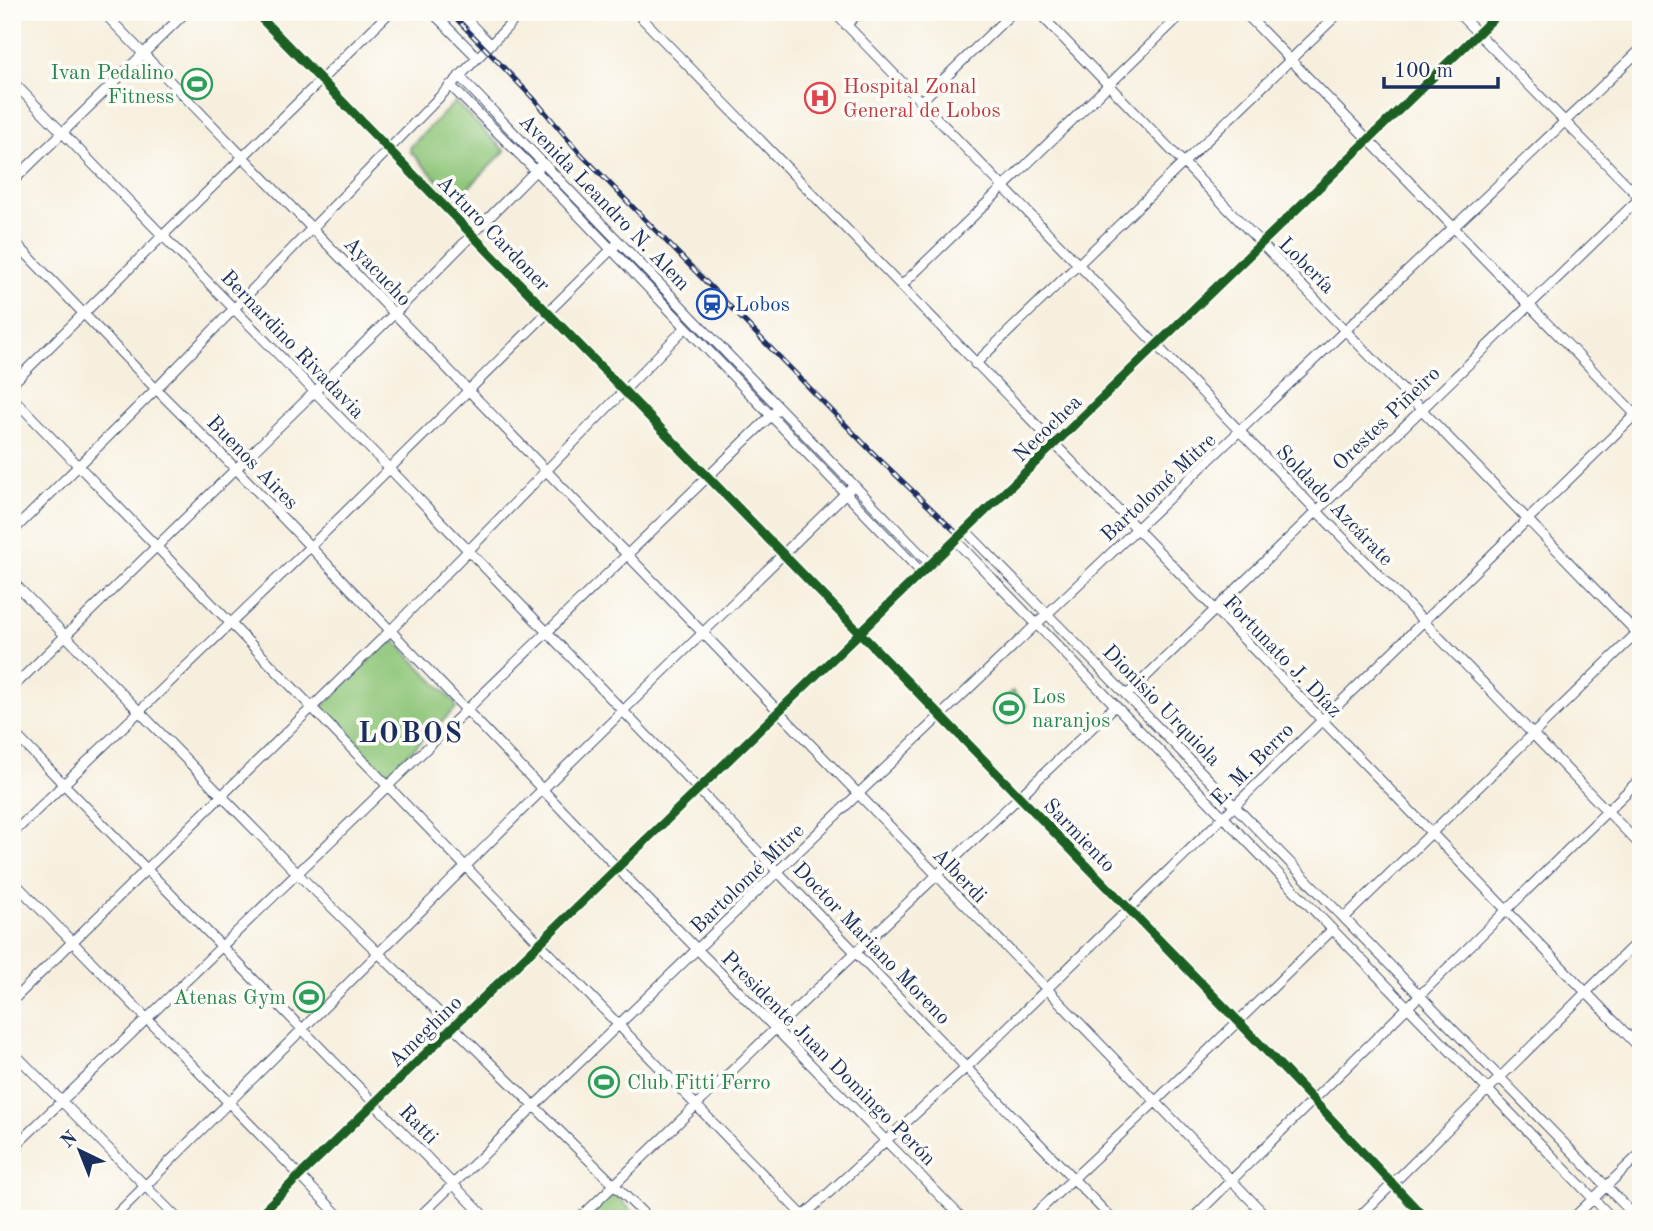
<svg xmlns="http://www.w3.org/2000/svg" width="1653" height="1231" viewBox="0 0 1653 1231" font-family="'Old Standard TT',serif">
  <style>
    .green { fill: #8fc679; stroke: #557a6c; stroke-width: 2 }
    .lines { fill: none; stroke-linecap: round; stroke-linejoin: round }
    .minor-casing { stroke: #3c4c71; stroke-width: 11 }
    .minor { stroke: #fff; stroke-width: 9 }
    .rail-casing { stroke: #1b2f5e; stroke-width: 5 }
    .rail { stroke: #fdfcf7; stroke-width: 2.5; stroke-dasharray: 8; stroke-linecap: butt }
    .cycleway-casing { stroke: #fdfcf7; stroke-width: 13 }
    .cycleway { stroke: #1b5e20; stroke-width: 9 }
    .labels { text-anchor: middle; stroke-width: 7; stroke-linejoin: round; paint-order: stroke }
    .leisure-label { font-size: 21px; fill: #27864d; stroke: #fdfcf7; text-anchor: end }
    .health-label { font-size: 21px; fill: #be3a42; stroke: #fdfcf7; text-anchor: start }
    .street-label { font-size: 21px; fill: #1b2f5e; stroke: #fdfcf7 }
    .transit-label { font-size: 21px; fill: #164399; stroke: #fdfcf7; text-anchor: start }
    .district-label { font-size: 28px; font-weight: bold; letter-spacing: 2px; fill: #1b2f5e; stroke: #fdfcf7 }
  </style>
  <rect width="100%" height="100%" fill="#fdfcf7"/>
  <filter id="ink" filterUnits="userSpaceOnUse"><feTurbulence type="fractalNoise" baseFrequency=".0143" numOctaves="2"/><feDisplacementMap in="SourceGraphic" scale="14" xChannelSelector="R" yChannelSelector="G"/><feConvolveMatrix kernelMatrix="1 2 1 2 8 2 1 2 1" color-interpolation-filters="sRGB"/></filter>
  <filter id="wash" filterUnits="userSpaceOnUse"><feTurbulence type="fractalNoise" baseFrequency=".00686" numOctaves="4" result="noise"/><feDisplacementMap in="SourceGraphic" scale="28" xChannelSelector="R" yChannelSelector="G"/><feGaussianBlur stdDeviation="1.57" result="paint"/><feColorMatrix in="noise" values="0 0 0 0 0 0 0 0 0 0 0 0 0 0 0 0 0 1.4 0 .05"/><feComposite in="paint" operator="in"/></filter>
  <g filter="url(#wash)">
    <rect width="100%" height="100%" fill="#f7efde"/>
    <path class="green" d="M455,102L505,151L456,200L410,151V147Z
      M393,639L456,704V708L388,773L379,771L325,715L321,708L387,642Z
      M1012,691L1027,706L1006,726L991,711Z
      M613,1192L640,1219H586Z"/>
  </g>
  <g filter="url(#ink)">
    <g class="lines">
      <g class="minor-casing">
        <path id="minor" d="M103,12L1269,1219
          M255,12L1238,1021L1426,1219
          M432,12L477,57
          M459,12L490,44
          M636,12L1641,1049
          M834,12L1641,846
          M1038,12L1641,637
          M1244,12L1641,420
          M1457,12L1641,199
          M846,25L860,12
          M459,76L931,565
          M12,81L389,468L1112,1219
          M450,85L536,171L922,573
          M920,102L1013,12
          M12,182L186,12
          M12,239L156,389L236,469L628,879L963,1219
          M901,286L1184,12
          M975,364L1340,12
          M12,384L390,12
          M12,397L806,1219
          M966,531L1638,1219
          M12,532L156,389L522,12
          M956,541L1613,1219
          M12,581L298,874L649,1219
          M12,688L394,314L543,163
          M1127,695L1641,197
          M12,731L487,1219
          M12,834L311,546L619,242
          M12,880L342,1219
          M1345,917L1639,631
          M12,1001L391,630L685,328
          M12,1051L178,1219
          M12,1149L779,408
          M112,1219L543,789L854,485
          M255,1219L1500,12
          M417,1219L858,794L1641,49
          M579,1219L775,1029L1115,706
          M800,1219L968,1066L1641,409
          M1030,1219L1155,1102L1332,930
          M1192,1219L1641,778
          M1357,1219L1641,938
          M1572,1219L1641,1153"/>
      </g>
      <use href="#minor" class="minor"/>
      <g class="rail-casing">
        <path id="rail" d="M450,12L534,99L579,152L876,456L961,537"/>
      </g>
      <use href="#rail" class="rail"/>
      <g class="cycleway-casing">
        <path id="cycleway" d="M255,12L1238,1021L1426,1219
          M255,1219L1500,12"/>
      </g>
      <use href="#cycleway" class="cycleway"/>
    </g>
  </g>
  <defs>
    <g id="stadium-ring" transform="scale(1.575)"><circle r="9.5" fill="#fdfcf7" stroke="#2e9e5b" stroke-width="1.5"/><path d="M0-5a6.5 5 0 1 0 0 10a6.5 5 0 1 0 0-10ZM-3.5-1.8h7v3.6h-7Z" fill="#2e9e5b"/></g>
    <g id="hospital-ring" transform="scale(1.575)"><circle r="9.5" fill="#fdfcf7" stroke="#e0444e" stroke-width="1.5"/><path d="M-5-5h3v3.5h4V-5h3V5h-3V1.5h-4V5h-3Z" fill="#e0444e"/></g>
    <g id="station-ring" transform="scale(1.575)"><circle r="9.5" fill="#fdfcf7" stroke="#1a4fb4" stroke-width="1.5"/><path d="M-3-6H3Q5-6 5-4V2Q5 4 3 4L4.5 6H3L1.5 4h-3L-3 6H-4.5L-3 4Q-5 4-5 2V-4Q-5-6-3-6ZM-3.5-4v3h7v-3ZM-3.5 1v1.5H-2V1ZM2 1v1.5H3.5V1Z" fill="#1a4fb4"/></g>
  </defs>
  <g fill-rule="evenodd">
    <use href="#stadium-ring" x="197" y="84"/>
    <use href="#hospital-ring" x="820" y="98"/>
    <use href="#station-ring" x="712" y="304"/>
    <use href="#stadium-ring" x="1009" y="708"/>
    <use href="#stadium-ring" x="309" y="997"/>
    <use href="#stadium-ring" x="604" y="1082"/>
  </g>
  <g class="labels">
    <g class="leisure-label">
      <text x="174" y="79">Ivan Pedalino<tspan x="174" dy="24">Fitness</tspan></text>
      <text x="1032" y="703" text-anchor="start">Los<tspan x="1032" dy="24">naranjos</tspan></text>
      <text x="286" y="1004">Atenas Gym</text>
      <text x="627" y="1089" text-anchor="start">Club Fitti Ferro</text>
    </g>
    <g class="health-label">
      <text x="843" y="93">Hospital Zonal<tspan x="843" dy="24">General de Lobos</tspan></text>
    </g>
    <g class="street-label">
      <text transform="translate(605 202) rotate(46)" y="7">Avenida Leandro N. Alem</text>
      <text transform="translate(494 233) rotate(46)" y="7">Arturo Cardoner</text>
      <text transform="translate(1307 265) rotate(45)" y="7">Lobería</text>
      <text transform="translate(378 271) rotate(46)" y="7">Ayacucho</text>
      <text transform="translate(293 344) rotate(46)" y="7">Bernardino Rivadavia</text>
      <text transform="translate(1386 418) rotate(-44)" y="7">Orestes Piñeiro</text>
      <text transform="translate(1047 428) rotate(-44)" y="7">Necochea</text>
      <text transform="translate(253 462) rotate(46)" y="7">Buenos Aires</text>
      <text transform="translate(1158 487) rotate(-43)" y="7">Bartolomé Mitre</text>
      <text transform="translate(1335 505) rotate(46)" y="7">Soldado Azcárate</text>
      <text transform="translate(1283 656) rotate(46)" y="7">Fortunato J. Díaz</text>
      <text transform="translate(1162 705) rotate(46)" y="7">Dionisio Urquiola</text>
      <text transform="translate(1252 764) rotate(-45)" y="7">E. M. Berro</text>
      <text transform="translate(1080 835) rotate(46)" y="7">Sarmiento</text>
      <text transform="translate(960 875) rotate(46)" y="7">Alberdi</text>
      <text transform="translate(747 878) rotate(-44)" y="7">Bartolomé Mitre</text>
      <text transform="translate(872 943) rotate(46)" y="7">Doctor Mariano Moreno</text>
      <text transform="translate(425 1031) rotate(-44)" y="7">Ameghino</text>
      <text transform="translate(829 1058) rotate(45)" y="7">Presidente Juan Domingo Perón</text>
      <text transform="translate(419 1124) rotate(46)" y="7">Ratti</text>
    </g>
    <g class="transit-label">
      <text x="735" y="311">Lobos</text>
    </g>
    <g class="district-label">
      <text x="411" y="742">LOBOS</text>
    </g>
  </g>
  <rect width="1653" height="1231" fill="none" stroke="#fdfcf7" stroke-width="42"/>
  <g transform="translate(80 1151) rotate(317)" stroke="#fdfcf7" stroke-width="5" paint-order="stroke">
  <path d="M0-5L12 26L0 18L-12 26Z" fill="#1b2f5e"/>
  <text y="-10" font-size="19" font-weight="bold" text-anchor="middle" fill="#1b2f5e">N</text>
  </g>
  <path d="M1384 77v10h114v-10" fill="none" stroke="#1b2f5e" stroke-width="3.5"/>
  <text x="1394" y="77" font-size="21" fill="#1b2f5e" stroke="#fdfcf7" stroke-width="5" paint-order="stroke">100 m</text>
</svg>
